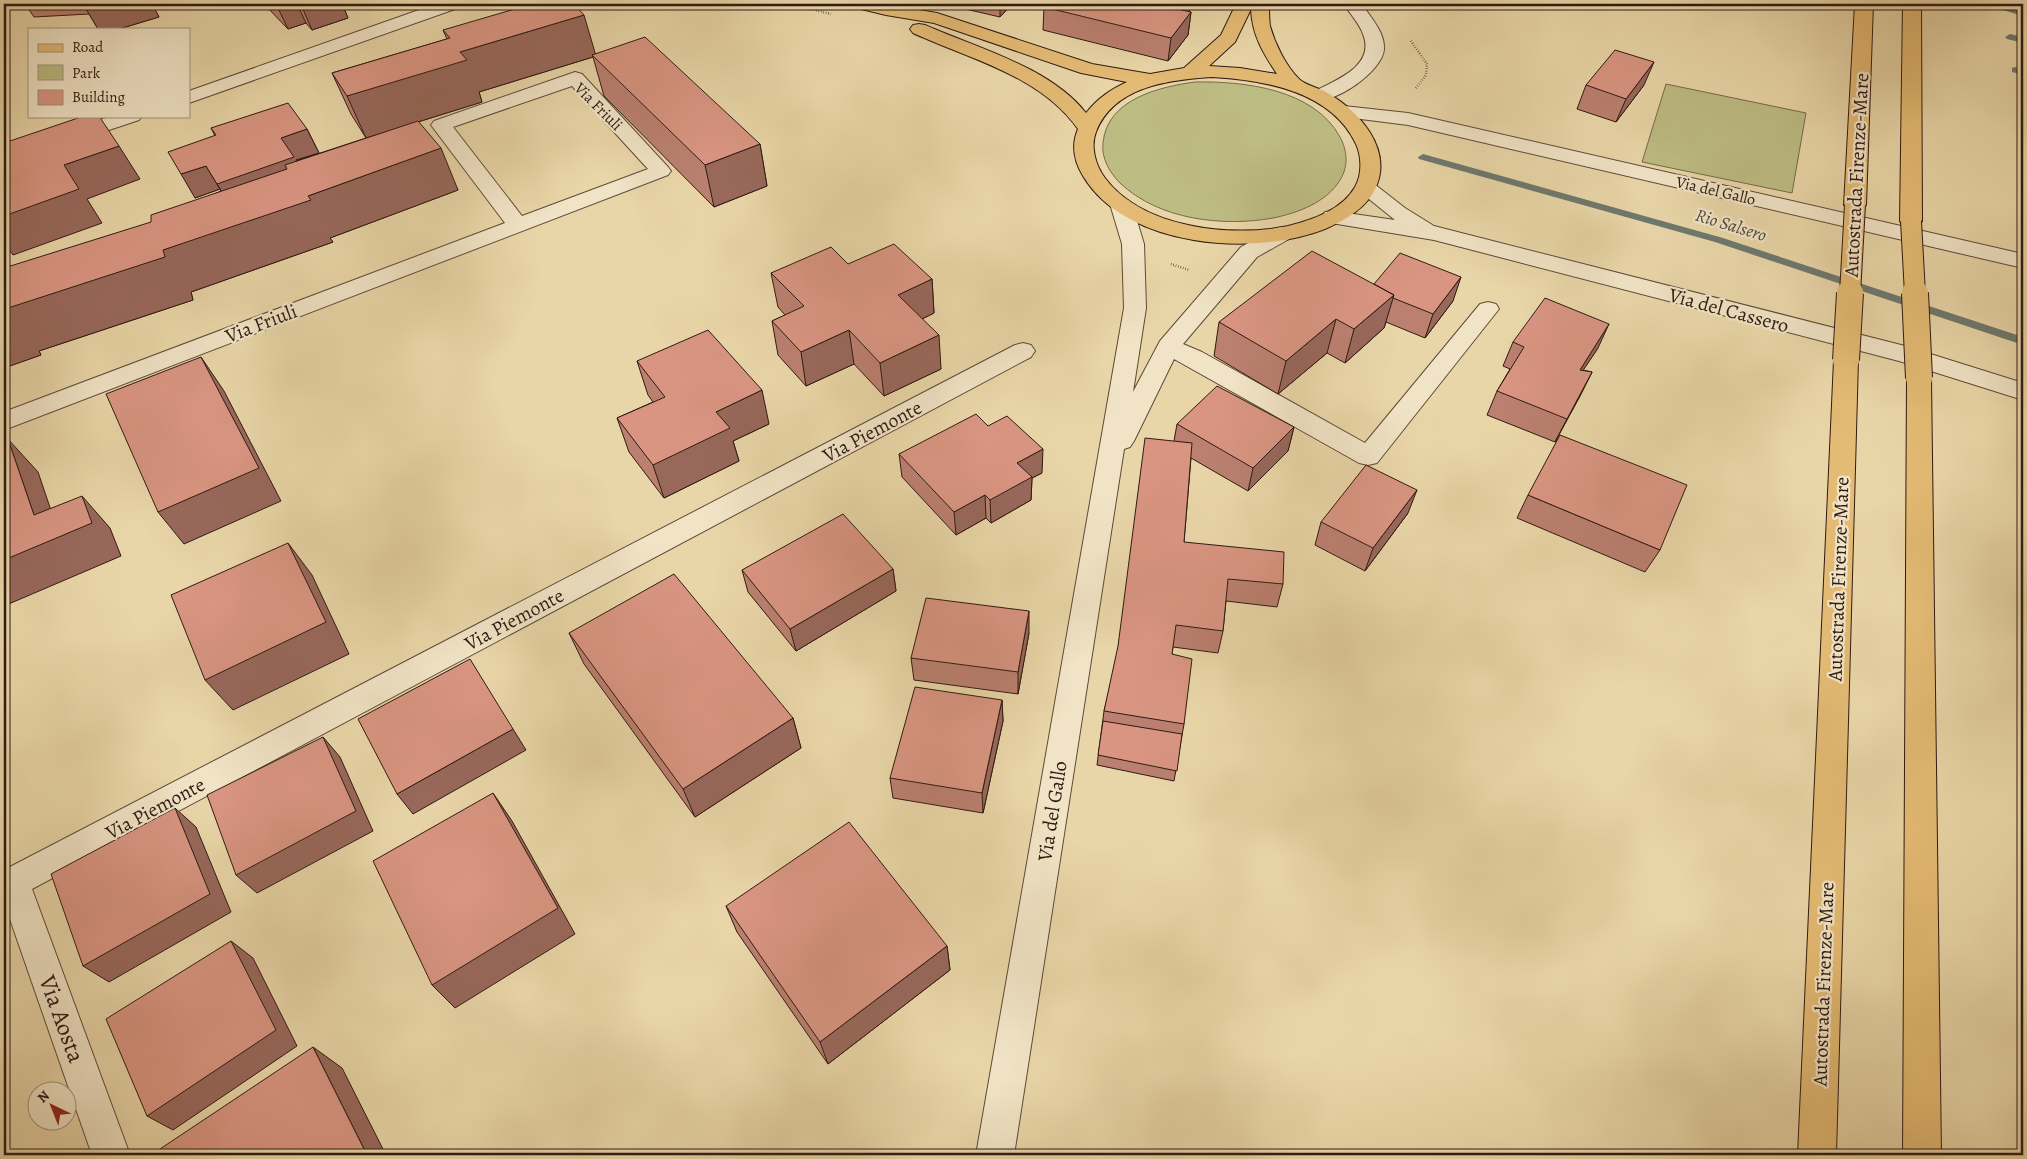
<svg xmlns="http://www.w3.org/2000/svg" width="2027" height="1159" viewBox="0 0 2027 1159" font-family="Alegreya,serif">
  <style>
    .green { fill: #bdbc83; stroke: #766b4a }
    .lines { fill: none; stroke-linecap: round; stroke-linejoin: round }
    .stream { fill: #6e796f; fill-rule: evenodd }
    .minor-casing { stroke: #5e4938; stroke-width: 2 }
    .major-casing { stroke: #2f1a12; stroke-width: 2 }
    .highway-casing { stroke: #2f1a12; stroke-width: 2 }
    .path { stroke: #2f1a12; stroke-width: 2.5; stroke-dasharray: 0.5 2; stroke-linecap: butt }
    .minor { fill: #f1e4c6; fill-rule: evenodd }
    .major { fill: #e4bb74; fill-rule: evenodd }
    .highway { fill: #e4bb74; fill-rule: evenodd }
    .highway-bridge-far1-casing { stroke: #2f1a12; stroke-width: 22; stroke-linecap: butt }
    .highway-bridge-casing { stroke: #2f1a12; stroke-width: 28; stroke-linecap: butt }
    .highway-bridge-far1 { stroke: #e4bb74; stroke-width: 20 }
    .highway-bridge { stroke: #e4bb74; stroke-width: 26 }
    .wall { fill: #bb8070; stroke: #2f1a12 }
    .shaded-wall { fill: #98685b; stroke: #2f1a12 }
    .building { fill: #d99582; stroke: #2f1a12 }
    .labels { text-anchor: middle; stroke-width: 4.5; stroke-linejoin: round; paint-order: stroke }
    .far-street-label { font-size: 16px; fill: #2f1a12; stroke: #f1e4c6 }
    .far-water-label { font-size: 18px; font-style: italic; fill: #4e4a40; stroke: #f1e4c6 }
    .street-label { font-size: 20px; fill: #2f1a12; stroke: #f1e4c6 }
    .near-street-label { font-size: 24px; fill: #2f1a12; stroke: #f1e4c6 }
  </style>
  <rect width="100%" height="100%" fill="#e9d6a8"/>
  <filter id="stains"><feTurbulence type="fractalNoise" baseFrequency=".004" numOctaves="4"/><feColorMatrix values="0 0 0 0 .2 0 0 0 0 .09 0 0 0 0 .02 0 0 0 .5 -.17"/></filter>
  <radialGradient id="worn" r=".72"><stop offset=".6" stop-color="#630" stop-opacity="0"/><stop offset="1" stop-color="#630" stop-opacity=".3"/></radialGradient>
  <path class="green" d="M1195,82C1244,81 1314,89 1340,137C1347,150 1349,166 1340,180C1327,202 1298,213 1273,218C1223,227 1159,220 1120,183C1110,173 1101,158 1103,143C1107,99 1159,87 1195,82Z
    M1666,84L1806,113L1792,193L1642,162Z"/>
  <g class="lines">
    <path class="stream" d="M2006,5L2023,10V16L2003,10V6Z
      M2010,34L2023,37V43L2007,39L2005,37Z
      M2015,67L2023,69V75L2012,72V68Z
      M1423,154L1723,238L2023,337V345L1715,242L1419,159L1418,157Z"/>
    <g class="minor-casing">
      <path id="minor" d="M436,4H461L458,8L189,103V91Z
        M1344,4H1362C1370,17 1385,32 1384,49C1383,71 1334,105 1313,100L1310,96L1313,92C1336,80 1376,66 1363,34C1359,23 1350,14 1344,4Z
        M575,72L582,74L668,167L671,171L668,175L4,430V412L505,223L431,125L434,121ZM572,86L648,169L522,216L453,127Z
        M1344,106L1408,113L2023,254V268L1408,125L1337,116L1334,112L1337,108Z
        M112,116H142L139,120L4,165V152Z
        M1366,181L1373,183L1405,208L1434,226L1905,346L2023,383V400L1899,361L1434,240L1325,222L1322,217L1325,212L1333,211L1395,220L1359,191L1356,187L1359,183Z
        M1121,198L1128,200L1132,204L1144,244L1146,308L1133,392L1160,341L1241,247L1273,229L1281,227L1289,229L1292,234L1289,239L1257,257L1183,344L1202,352L1365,443L1480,304L1488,302L1496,304L1499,309L1377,463L1368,465L1359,463L1174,359L1134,441L1130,447L1124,449L1014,1155H976L1124,308L1122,244L1110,204L1114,200Z
        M1023,343L1031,345L1035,351L1031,357L32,889L130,1155H92L4,902V870L1015,345Z"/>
    </g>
    <g class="major-casing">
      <path id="major" d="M854,4H883L937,13L1092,64L1150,74L1184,68L1221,35L1236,4H1269C1269,11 1269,19 1270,26C1275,44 1286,66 1299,79C1305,85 1319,88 1326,92C1358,110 1393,148 1376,187C1367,208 1345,220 1325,229C1254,257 1126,248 1083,176C1074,161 1071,145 1078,129C1040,75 969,59 913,33L910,29L913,25L919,24L925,25C977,48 1050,67 1086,113C1098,98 1110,90 1127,82L1081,73L934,23L886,15L857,8ZM1251,9C1252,35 1263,53 1277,74L1240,68L1209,66L1235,42ZM1212,77C1264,80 1331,91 1356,144C1362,157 1362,175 1355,187C1342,210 1312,220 1288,226C1231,238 1142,228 1105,178C1096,166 1090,147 1096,132C1114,86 1169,80 1212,77Z"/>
    </g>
    <g class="highway-casing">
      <path id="highway" d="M1855,4H1873L1866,205L1862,209L1855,211L1848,209L1844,205Z
        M1903,4H1921L1922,221L1919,226L1911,228L1903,226L1900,221Z
        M1846,352L1854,354L1858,360L1836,1155H1798L1834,360L1838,354Z
        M1919,370L1928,372L1931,378L1941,1155H1903L1907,378L1910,372Z"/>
    </g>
    <path class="path" d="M792,4L831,14
      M1411,41L1427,64L1426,75L1416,88
      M1171,264L1189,270"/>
    <use href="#minor" class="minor"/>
    <use href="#major" class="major"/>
    <use href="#highway" class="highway"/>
    <g class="highway-bridge-far1-casing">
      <path id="highway-bridge-far1" d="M1911,221L1915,294
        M1850,294L1855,205"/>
    </g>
    <g class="highway-bridge-casing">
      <path id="highway-bridge" d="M1915,293L1919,378
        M1846,360L1850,293"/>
    </g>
    <use href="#highway-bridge-far1" class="highway-bridge-far1"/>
    <use href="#highway-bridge" class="highway-bridge"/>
  </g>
  <path class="wall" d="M25,4H152L159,17L119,29H98L89,14L34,17Z
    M264,4H342L348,18L312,30L306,23L288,29Z
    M952,4H1012L1000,17L952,6Z
    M1161,4H1191L1189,12H1191L1188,35L1168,61L1043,30L1044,7L1161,5Z
    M443,30L595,54L760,144L767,186L714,207L604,96L593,57L479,92L482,102L418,122L458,190L330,238L333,242L191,292L193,300L39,351L41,355L4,368L151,222L221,191L220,189L195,198L215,136L211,128L307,129L319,153L296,160V161L366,138L351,114L332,73L447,39Z
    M1586,85H1644L1616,122L1577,109Z
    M771,273L932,279L934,313L922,319L941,369L884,396L854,364L806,386L778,355L772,321L785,315L778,307Z
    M1374,284L1453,301L1425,338L1386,322L1384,328L1345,363L1327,353L1278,394L1214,356L1219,322Z
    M1513,342L1598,348L1583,370L1592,372L1580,396L1555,442L1487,415L1497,391L1510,369L1503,366Z
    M637,361L769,424L733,441L739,461L664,498L629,452L617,418L653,402L648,395Z
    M1177,424L1294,427L1288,451L1248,491L1191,458L1184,542L1283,584L1277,607L1226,601L1223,631L1218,653L1173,647L1172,654L1184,724L1174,781L1097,765L1104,711L1174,441Z
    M988,426L1042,473L1032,478L1031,500L991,523L986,518L956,535L902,477L899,454Z
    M1528,495L1660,550L1645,572L1517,518Z
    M1408,513L1365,571L1315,545L1321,522Z
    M893,569L896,591L796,651L748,592L742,570Z
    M569,633L793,718L801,748L695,817L584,664Z
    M1029,633L1018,694L914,680L911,658Z
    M1002,700L1003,721L983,813L893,798L890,778Z
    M726,906L947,946L950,970L828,1064L737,932Z"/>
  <path class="shaded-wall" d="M83,4H152L159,17L119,29H98Z
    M284,4H297L306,23L288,29L277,6Z
    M312,4H342L348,18L312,30L302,7Z
    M1000,4H1012L1000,17Z
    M1191,12L1188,35L1168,61L1171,38Z
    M584,15L596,56L592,55L593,57L479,92L482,102L366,138L347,96L460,52Z
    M1654,62L1644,85L1616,122L1626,99Z
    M307,129L319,153L296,160L306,181L231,208L217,184L281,138Z
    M760,144L767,186L714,207L705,165Z
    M119,146L140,179L87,199L102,223L13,255L4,243V216L64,165Z
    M441,148L458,190L330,238L333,242L191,292L193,300L39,351L41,355L4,368V314L5,309L308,196Z
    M206,166L220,189L195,198L181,174Z
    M1461,277L1453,301L1425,338L1433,314Z
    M932,279L934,313L901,329L898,295Z
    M1394,295L1384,328L1345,363L1354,329Z
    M1336,319L1327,353L1278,394L1286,361Z
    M1609,324L1598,348L1568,393L1580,370Z
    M849,330L854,364L806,386L801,352Z
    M939,335L941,369L884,396L880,363Z
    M201,357L224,391L281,501L184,544L158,512Z
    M1592,372L1580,396L1555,442L1567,419Z
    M762,390L769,424L733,441L739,461L664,498L653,465L716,412Z
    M1294,427L1288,451L1248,491L1253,468Z
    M8,439L38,472L60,537L82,496L110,528L121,556L4,606V560L34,515Z
    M1043,449L1042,473L1032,478L1031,500L991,523L990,500L1017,463Z
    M1417,490L1408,513L1365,571L1373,548Z
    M985,495L986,518L956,535L954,512Z
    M288,543L312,575L349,654L233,710L205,680Z
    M893,569L896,591L796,651L790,629Z
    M1029,611V633L1018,694V672Z
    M1002,700L1003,721L983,813L982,793Z
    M793,718L801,748L695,817L683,789Z
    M513,729L526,750L413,814L397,794Z
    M323,737L340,757L373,831L257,893L236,875Z
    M493,793L512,821L575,934L455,1008L432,985Z
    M175,808L196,827L231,912L109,982L83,966Z
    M231,941L253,958L297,1046L173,1130L147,1116Z
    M947,946L950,970L828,1064L820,1042Z
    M313,1047L342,1068L386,1155H367Z"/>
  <path class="building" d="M275,4H284L277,6Z
    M298,4H312L302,7Z
    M532,4H574L584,15L460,52L467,60L347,96L332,73L450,38L443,30Z
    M1047,4H1154L1191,12L1171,38L1044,7Z
    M645,37L760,144L705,165L592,55Z
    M1615,50L1654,62L1626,99L1586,85Z
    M288,103L307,129L281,138L294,157L217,184L206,166L181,174L168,152L216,135L211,128Z
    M84,116H99L119,146L64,165L79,189L4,216V143Z
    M418,121L441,148L308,196L311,200L163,250L165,257L5,309L7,313L4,314V268L151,222V215L287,169L285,165Z
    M894,244L932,279L898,295L939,335L880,363L849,330L801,352L772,321L804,306L771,273L831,247L848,264Z
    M1312,251L1394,295L1354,329L1336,319L1286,361L1219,322Z
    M1400,253L1461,277L1433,314L1393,298L1394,295L1374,284Z
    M1545,298L1609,324L1580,370L1592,372L1567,419L1497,391L1524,347L1513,342Z
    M708,330L762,390L716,412L730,428L653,465L617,418L665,397L637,361Z
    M201,357L259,468L158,512L106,394Z
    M1217,386L1294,427L1253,468L1177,424Z
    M976,414L988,426L1007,416L1043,449L1017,463L1032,477L990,500L985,495L954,512L899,454Z
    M1560,435L1687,485L1660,550L1528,495Z
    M1145,438L1192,443L1184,542L1284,552L1283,584L1228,579L1223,631L1176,625L1172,654L1192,659L1184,724L1104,711L1118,646Z
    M8,439L34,515L82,496L92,523L4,560V440Z
    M1366,465L1417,490L1373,548L1321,522Z
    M843,514L893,569L790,629L742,570Z
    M288,543L326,622L205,680L171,595Z
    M674,574L793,718L683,789L569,633Z
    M926,598L1029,611L1018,672L911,658Z
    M470,659L513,729L397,794L358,719Z
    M915,687L1002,700L982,793L890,778Z
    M1103,721L1182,734L1177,771L1098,755Z
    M323,737L356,811L236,875L207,795Z
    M493,793L558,908L432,985L373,861Z
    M175,808L210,894L83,966L51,874Z
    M849,822L947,946L820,1042L726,906Z
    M231,941L276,1030L147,1116L106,1019Z
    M313,1047L367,1155H151Z"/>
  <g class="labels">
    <g class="far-street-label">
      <text transform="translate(599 106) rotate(45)" y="6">Via Friuli</text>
      <text transform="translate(1716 190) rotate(13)" y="6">Via del Gallo</text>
    </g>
    <g class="far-water-label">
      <text transform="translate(1731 225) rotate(17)" y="6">Rio Salsero</text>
    </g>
    <g class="street-label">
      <text transform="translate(1856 175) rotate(-87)" y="7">Autostrada Firenze-Mare</text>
      <text transform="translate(1729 310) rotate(15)" y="7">Via del Cassero</text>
      <text transform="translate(261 323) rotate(-21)" y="7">Via Friuli</text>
      <text transform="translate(872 431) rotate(-28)" y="7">Via Piemonte</text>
      <text transform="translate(1838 579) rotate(-88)" y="7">Autostrada Firenze-Mare</text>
      <text transform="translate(514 619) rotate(-28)" y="7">Via Piemonte</text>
      <text transform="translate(155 808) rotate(-28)" y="7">Via Piemonte</text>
      <text transform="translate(1052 811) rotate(-81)" y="7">Via del Gallo</text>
      <text transform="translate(1823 984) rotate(-88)" y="7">Autostrada Firenze-Mare</text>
    </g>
    <g class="near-street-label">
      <text transform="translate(62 1019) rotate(70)" y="8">Via Aosta</text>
    </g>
  </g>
  <rect width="2027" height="1159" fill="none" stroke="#e9d6a8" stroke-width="20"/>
  <rect x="5" y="5" width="2017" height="1149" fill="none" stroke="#2f1a12" stroke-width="2.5"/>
  <rect x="10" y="10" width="2007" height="1139" fill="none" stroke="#2f1a12"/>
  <rect x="28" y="28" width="162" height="90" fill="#f1e4c6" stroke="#a3937e"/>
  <rect x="38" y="44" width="25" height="8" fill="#e4bb74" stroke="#a3937e"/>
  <text x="72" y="52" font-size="15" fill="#2f1a12">Road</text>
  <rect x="38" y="65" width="25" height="15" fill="#bdbc83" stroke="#a3937e"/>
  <text x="72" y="78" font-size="15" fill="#2f1a12">Park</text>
  <rect x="38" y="90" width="25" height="15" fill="#d99582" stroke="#a3937e"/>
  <text x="72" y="102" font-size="15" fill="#2f1a12">Building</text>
  <g transform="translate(52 1106) rotate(317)"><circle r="24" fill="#f1e4c6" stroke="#a3937e"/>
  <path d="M0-4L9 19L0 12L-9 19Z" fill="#8f2418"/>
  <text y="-8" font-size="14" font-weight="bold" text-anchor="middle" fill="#2f1a12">N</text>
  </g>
  <rect width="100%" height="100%" filter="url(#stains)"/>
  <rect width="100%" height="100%" fill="url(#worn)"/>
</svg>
